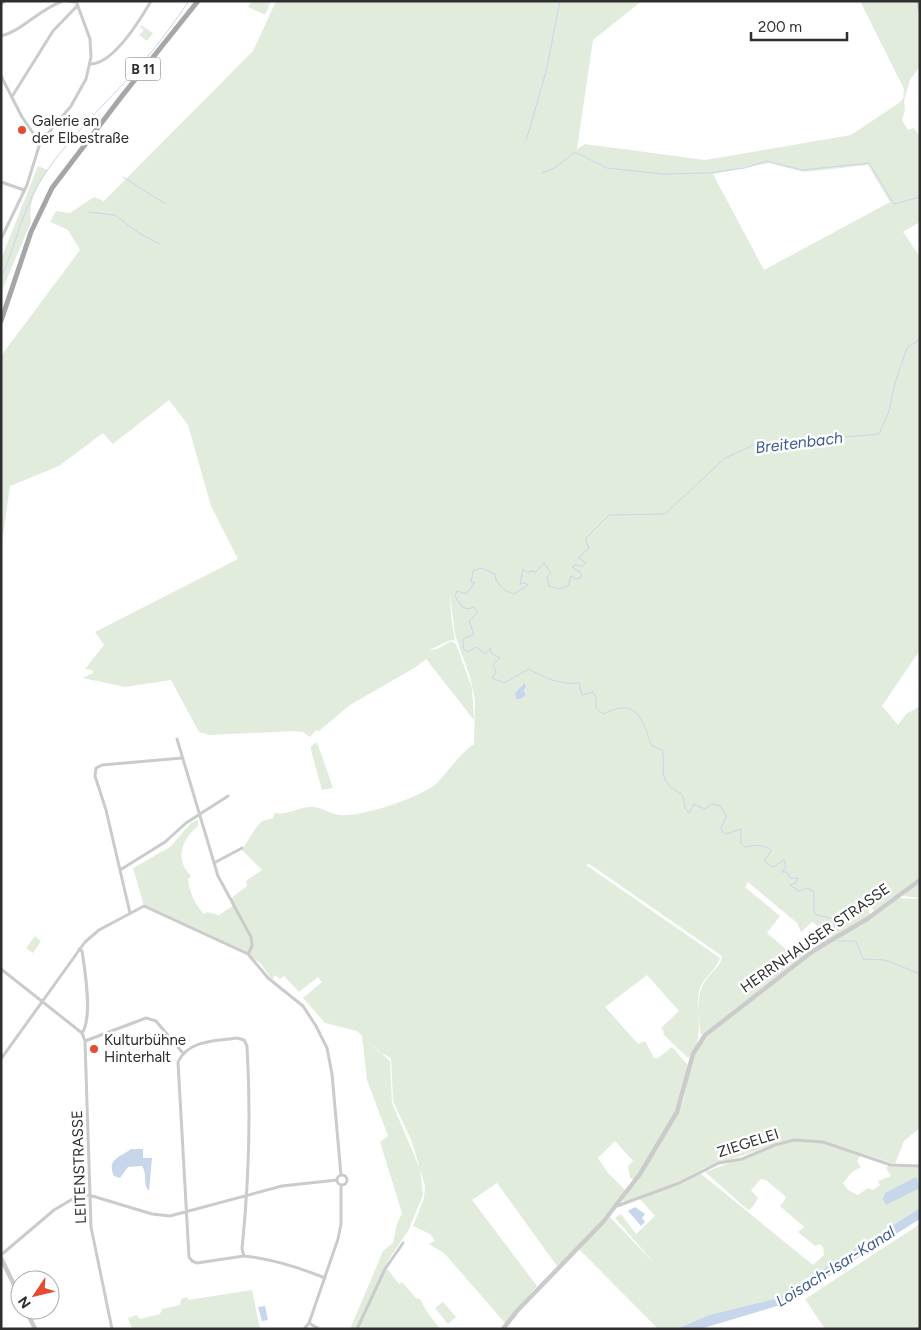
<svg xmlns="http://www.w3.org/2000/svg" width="921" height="1330" viewBox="0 0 921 1330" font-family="Figtree,sans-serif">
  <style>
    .green { fill: #e1ecdc; fill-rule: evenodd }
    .water { fill: #c8d6ec }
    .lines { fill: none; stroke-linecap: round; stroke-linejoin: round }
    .stream { stroke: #c8d6ec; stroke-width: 1 }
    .minor { stroke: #cbcbcb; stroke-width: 3 }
    .tertiary { stroke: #cbcbcb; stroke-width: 4.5 }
    .primary { stroke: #a6a6a6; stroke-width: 5 }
    .poi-dot { fill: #e54c31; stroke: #fff; stroke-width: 2 }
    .labels { text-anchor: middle; stroke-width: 5; stroke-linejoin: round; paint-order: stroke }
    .shield { fill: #fff; stroke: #6d6d6d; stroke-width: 1 }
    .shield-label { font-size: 14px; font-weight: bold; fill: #2e2e2e }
    .poi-label { font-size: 15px; fill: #2e2e2e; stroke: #fff; text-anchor: start }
    .street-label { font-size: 15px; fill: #2e2e2e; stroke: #fff }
    .water-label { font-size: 16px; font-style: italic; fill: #3d5d90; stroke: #fff }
  </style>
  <rect width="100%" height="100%" fill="#fff"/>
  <path class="green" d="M251,1H271L265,15L248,7Z
    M276,1H642L593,40L577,149L585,144L705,160L851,135L899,103L903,99L904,89L860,1H917L920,25V66L910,80L904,101L905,110L902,120L908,130L914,128L920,137V222L903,232L920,257V650L882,706L898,725L906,714L920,706V878L874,911L868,903L854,896L867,905L870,915L817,947L813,944L827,933L812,922L801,932L797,923L748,882L745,887L780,916L767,933L788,951L798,943L804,952L812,945V949L701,1035C698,1021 696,996 704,983C709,973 721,967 722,956L601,872L589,864L586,865L720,958C716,971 702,978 699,991C695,1013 706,1041 688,1058L663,1034L664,1032L661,1028L679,1011L647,975L605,1007L638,1044L645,1041L654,1058H658L672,1047L688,1065L679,1106L634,1180L630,1178L628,1166L633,1161L615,1141L598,1158L608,1173L626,1191L584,1241L557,1266L497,1183L472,1200L537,1286L505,1323L445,1254L429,1244L435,1241L430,1234L413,1226L424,1198L425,1186L412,1142L393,1101L391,1058L379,1052L357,1031L325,1023L303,998L322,982L318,977L299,992L284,976L280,979L275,975L272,980L261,964L248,954L144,906L133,868L170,847L191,823L198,820V826C182,839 174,859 191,876L188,879C189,892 195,904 204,914L207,912L219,915L234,905L230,899L247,886L246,881L262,870L242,850L255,829L262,821L273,818L275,813C287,816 300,806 313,807C322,807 330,814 339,815C359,818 423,797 437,783C450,770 458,755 474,744L475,700L470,677L455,635L450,594L451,616L455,641L451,640L429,650L437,649L451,641L456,644L472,688L474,720L426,659L416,667L350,705L319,731L316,730L310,737L303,732L295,731L210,735L199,732L171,680L125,687L83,678L93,673L92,670L85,669L104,645L95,632L238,559L211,506L188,425L169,400L113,444L103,433L59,466L10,486L1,549V356L80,250L68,230L50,222L56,211L70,213L94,197L104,201L253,51ZM769,163L804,172L868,165L890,202L764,270L713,174ZM523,683L526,695L521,699H516L515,693Z
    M141,25L153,33L147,41L139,35L144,30L140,27Z
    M38,166L48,170C37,187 28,201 31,222L1,293V259Z
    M317,742L333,788L322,790L311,750V746Z
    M920,881V898L902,896Z
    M898,898L920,899V1128L904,1141L895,1164L824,1141L792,1139L705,1168L682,1180L624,1202L623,1200L678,1114L684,1098L691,1062L701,1040L810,954Z
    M35,936L41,941L33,953L26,948Z
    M362,1036L390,1061L392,1103L420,1169L423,1195L408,1231L389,1259L356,1329H350L383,1251L393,1243L397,1224L402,1213L380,1142L388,1136L367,1080Z
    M795,1141L823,1143L860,1156L857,1161L861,1167L852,1172L843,1183L848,1190L858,1195L868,1188L873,1190L880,1185L878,1181L891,1176L886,1168L889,1165L920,1167V1208L778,1298L709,1315L676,1329H658L579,1249L610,1217L655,1264L615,1218L621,1214L636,1234L655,1216L639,1198L700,1173L813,1265L824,1255L823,1247L820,1244L815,1246L798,1232L804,1227L780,1206L786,1198L785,1196L766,1180L761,1179L751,1190L758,1198L752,1208L748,1210L705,1172L769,1148Z
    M920,1224V1329H825L805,1299Z
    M384,1270H388L399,1284L402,1282L416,1298L420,1299L427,1312L440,1329H358Z
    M252,1290L259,1324L260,1328L263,1329H132L128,1318L136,1315L140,1319L160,1314L162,1309L180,1305L181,1299L188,1297V1300Z
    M443,1302L456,1317L448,1324L435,1308Z"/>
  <path class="water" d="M524,683L526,686L524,690L526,695L521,699H516L515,693Z
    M131,1149H143V1158H152L149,1191C142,1184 148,1175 142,1166L128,1167L120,1178L114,1176C106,1159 121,1157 131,1149Z
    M916,1177L920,1188L886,1205L883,1199L885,1193Z
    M635,1207L645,1214L642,1218L645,1222L641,1226L628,1211Z
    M920,1208V1219L784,1304L700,1329H676L709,1315L778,1298Z
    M265,1306L268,1320L262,1321L258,1307Z"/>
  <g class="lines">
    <path class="stream" d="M526,141L546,72L560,1
      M542,173L556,167L575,152L607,168L663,174L709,173L745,168L766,161L802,170L869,163L894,204L920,197
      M123,177L164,203
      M88,212L115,215L140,234L160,244
      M1,278C15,247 22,212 39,183C65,140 110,100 143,62C160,43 174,22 189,1
      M834,934V919L817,915L814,912V892L807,888L799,891L790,885L796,883L798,878H790L787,872H782L786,866L784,860L773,867L764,861L771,851L769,848L758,845L745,847L741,843V829L726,834L722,831L721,827L726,817L721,806L712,804L705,809L694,804L689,813L685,808L683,796C679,791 672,790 668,784C659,774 666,761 662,750L651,745C647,732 640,705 622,708C615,708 609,712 603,714L596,708V698L593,692L582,695L579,683C560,685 545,678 529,669L504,683L492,678L496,672L493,664L500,658L491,653L490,648L485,654L476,647L467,652L463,648V639L474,634L469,621L478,612L474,607L468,609L462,607L455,596L457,591L466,594L475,582H471L473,571L481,568L495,574L496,580L504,590L514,594L528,585L525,583L520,584L523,569L528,573L531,571L536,572L544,563L551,573L547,577L549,586L559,589L568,586L571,576L576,579L582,577L580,572L572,567L575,565L582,566L586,563L578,558L589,548L585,539L609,515L665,514L725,458L756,444L879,434L889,411L895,383L907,348L920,339
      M838,941H856L863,959L885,960L920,974"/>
    <path class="minor" d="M68,1L76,2
      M918,1L920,13
      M1,4L5,1
      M1,36C24,30 39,9 63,1
      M91,64C114,63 140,20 151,1
      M1,76L22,117L40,143
      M13,95L53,31L77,6
      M1,182L24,190
      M1,239L27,185L40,143L71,106L86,79L91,57L90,39L76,1
      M177,739L218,876L251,937L252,946L248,954
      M214,863L242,848
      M120,870L165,842L186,823L228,796
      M130,913L106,810L95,776L96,768L102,765L182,758
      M79,949L82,951C85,970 93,1018 82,1033
      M1,969L82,1033L85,1041L91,1227L112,1329
      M237,1038L244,1040L247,1046C251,1114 249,1181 242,1249L244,1256L197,1263L192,1261L189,1257L178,1062C188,1040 216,1041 237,1038Z
      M85,1041L146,1018L156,1021L182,1052
      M1,1059L85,942L99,930L144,906L248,954L268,978L303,1006L316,1026L327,1048L332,1074L341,1175
      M337 1180a5 5 0 1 1 10 0a5 5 0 1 1-10 0Z
      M617,1206L679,1183L719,1163L742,1159L775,1145L794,1140L823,1142L891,1165L920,1166
      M1,1255L54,1210L76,1197L89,1195L152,1214L170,1216L282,1186L337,1180
      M244,1256C273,1259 298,1267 325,1278
      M309,1323L319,1329
      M304,1329L309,1323L338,1239L341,1224V1185
      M357,1329L385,1269L403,1243"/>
    <path class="tertiary" d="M1,1258L20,1297
      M26,1310L35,1329
      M503,1329L517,1311L603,1222L640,1174L677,1112L693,1054L705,1035L813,951L867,919L920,880"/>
    <path class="primary" d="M1,321L31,232L52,188L122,96L198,1"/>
  </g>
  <g class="poi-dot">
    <circle cx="22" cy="130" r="5"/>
    <circle cx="94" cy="1049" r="5"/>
  </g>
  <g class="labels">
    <rect class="shield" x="125.5" y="57.5" width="35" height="23" rx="4"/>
    <g class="shield-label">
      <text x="143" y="74">B 11</text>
    </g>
    <g class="poi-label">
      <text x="32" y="126">Galerie an<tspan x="32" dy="17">der Elbestraße</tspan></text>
      <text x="104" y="1045">Kulturbühne<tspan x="104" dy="17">Hinterhalt</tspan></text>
    </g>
    <g class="street-label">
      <text transform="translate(815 938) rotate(-35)" y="5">HERRNHAUSER STRASSE</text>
      <text transform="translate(748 1143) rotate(-18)" y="5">ZIEGELEI</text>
      <text transform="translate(79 1167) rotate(-92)" y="5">LEITENSTRASSE</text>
    </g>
    <g class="water-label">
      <text transform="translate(799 442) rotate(-7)" y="6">Breitenbach</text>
      <text transform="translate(835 1266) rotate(-32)" y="6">Loisach-Isar-Kanal</text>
    </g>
  </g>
  <rect width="921" height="1330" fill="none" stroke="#2e2e2e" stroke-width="5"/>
  <g transform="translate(35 1295) rotate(235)"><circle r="24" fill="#ffffff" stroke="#ababab"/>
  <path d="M0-4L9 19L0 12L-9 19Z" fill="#e54c31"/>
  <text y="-8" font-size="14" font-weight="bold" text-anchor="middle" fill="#2e2e2e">N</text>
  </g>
  <path d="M751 32v8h96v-8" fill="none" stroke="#2e2e2e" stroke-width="2.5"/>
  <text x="758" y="32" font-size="15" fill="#2e2e2e" stroke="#ffffff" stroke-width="4" paint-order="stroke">200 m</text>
</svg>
